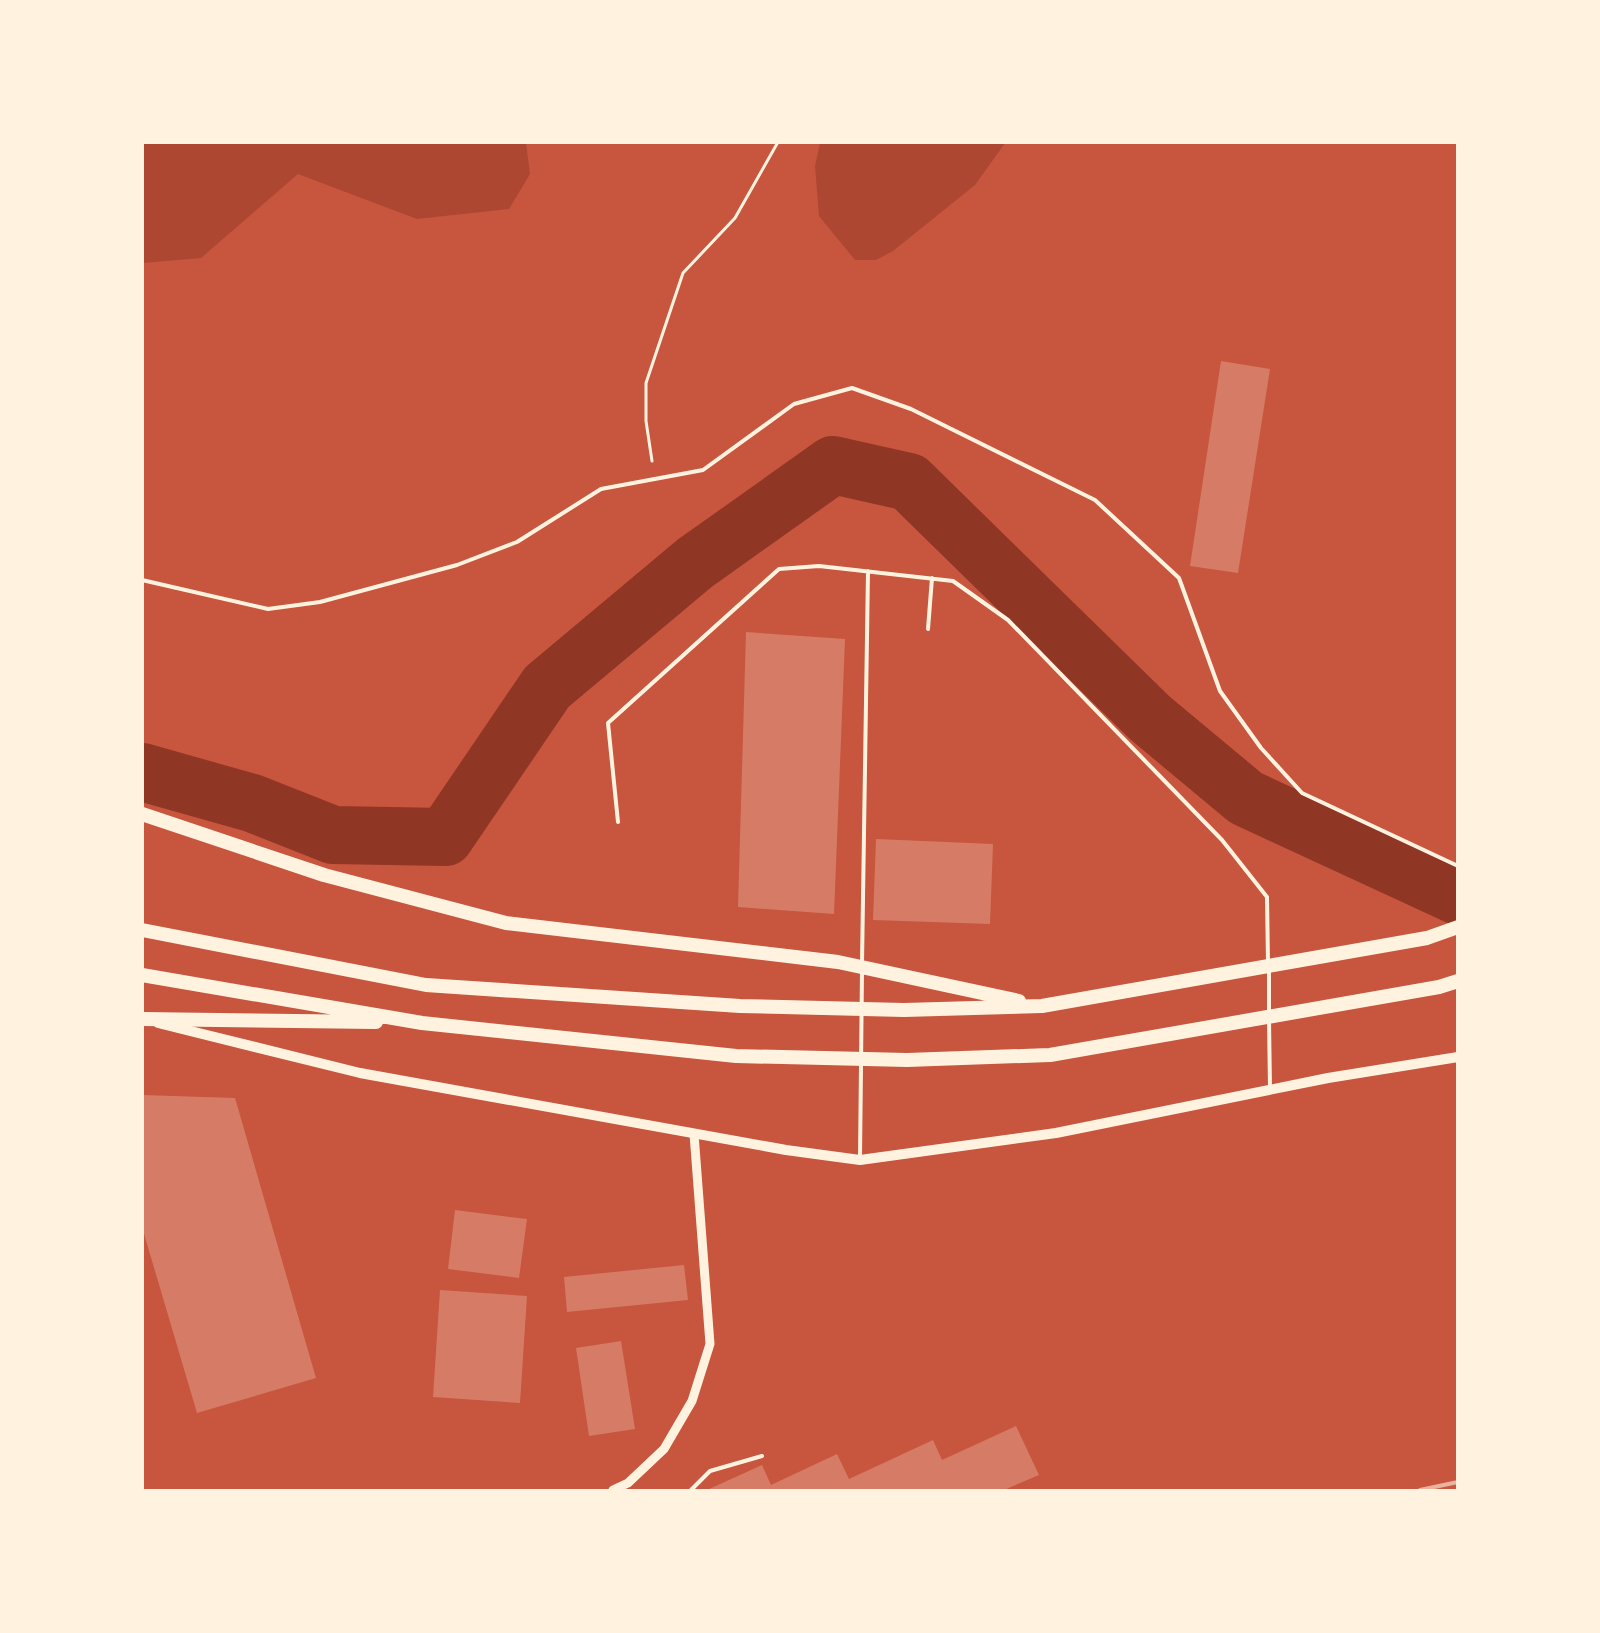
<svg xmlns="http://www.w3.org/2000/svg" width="1600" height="1633" viewBox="0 0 1600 1633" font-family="'Noto Sans',sans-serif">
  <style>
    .green { fill: #ae4732 }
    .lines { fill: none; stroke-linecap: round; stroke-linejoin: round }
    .river { stroke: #8f3625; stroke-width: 58 }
    .building { fill: #d67c66 }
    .path { stroke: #fff3e0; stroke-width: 3 }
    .service { stroke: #fff3e0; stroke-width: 4 }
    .tertiary { stroke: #fff3e0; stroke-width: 9 }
    .secondary { stroke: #fff3e0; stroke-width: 10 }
    .trunk { stroke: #fff3e0; stroke-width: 14 }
    .rail { stroke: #e9b49f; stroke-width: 4 }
  </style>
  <rect width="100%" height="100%" fill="#c8553d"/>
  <path class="green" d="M143,142L526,143L530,174L509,209L417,219L298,174L201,258L143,263Z
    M820,143V142L1005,143L975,185L893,251L876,260H855L819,216L815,166Z"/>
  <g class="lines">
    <path class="river" d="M142,772L252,803L333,835L445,837L547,687L695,563L833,465L909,482L1150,718L1246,798L1458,896"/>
  </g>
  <path class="building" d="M1221,361L1270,369L1238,573L1190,566Z
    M746,632L845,639L834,914L738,907Z
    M876,839L993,844L990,924L873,920Z
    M142,1095L235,1098L316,1378L197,1413L142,1227Z
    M455,1210L527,1219L519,1278L448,1269Z
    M684,1265L688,1300L567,1312L564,1277Z
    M440,1290L527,1296L520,1403L433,1397Z
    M621,1341L635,1429L589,1436L576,1348Z
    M1016,1426L1039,1475L1004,1490H707L762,1465L771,1485L837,1454L849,1479L933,1440L942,1460Z"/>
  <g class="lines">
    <path class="path" d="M652,461L646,421V383L683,273L735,218L778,142"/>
    <path class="service" d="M142,580L268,609L320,602L457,565L517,542L601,489L703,470L794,404L852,388L911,409L1095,500L1179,578L1220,691L1261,748L1302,793L1458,866
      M928,629L932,578
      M618,822L608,723L779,569L819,566L953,581L1008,620L1222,840L1267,897L1268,963
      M862,964L868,571
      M1269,970V1013
      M1269,1020L1270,1088
      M860,1159L862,971
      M691,1490L710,1471L762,1456"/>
    <path class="tertiary" d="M613,1490L628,1483L664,1449L692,1401L710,1344L694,1134"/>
    <path class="secondary" d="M158,1023L360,1073L786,1150L860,1160L1056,1133L1328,1078L1458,1057"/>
    <path class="trunk" d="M142,814L324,875L506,923L838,962L1019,1001
      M142,930L426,985L740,1006L904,1010L1042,1006L1427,938L1458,927
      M142,975L422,1023L736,1056L907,1060L1050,1055L1439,987L1458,981
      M142,1019L376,1022"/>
    <path class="rail" d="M1420,1490L1458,1482"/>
  </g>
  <rect width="1600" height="1633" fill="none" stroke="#fff3e0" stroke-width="288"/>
</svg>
